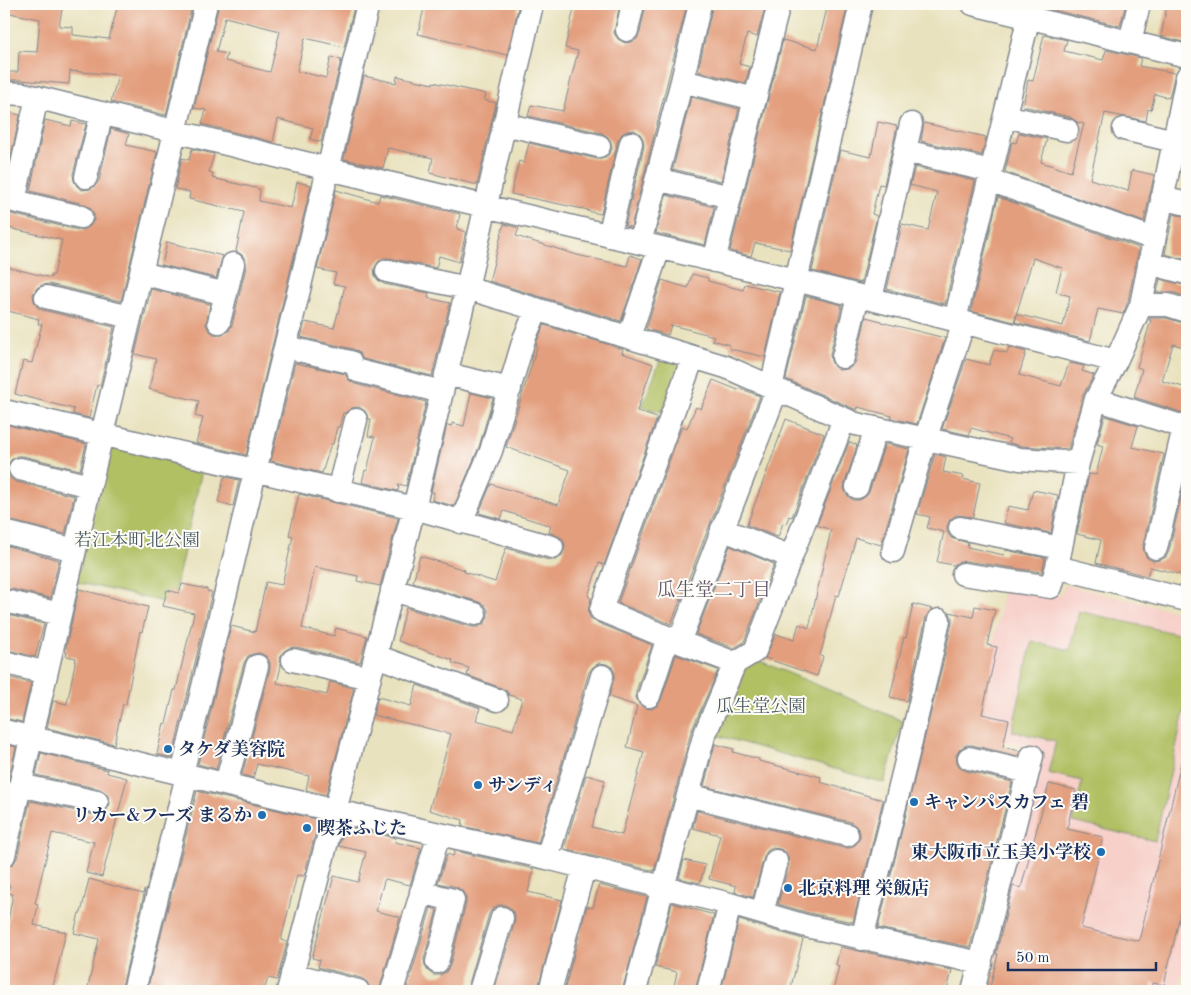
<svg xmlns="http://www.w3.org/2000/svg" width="1191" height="995" viewBox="0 0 1191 995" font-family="'Old Standard TT','Noto Serif JP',serif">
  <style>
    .built { fill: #f7d0ca }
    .green { fill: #b1c063; stroke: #667860 }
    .building { fill: #e39e7d; fill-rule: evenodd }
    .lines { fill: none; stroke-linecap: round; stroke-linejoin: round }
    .minor-casing { stroke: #82888e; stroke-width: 25 }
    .minor { stroke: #fff; stroke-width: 22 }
    .poi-dot { fill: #1f6fb2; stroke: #fdfcf7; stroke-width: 2 }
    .labels { text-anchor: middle; stroke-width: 4; stroke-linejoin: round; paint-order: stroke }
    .park-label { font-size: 18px; fill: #485a60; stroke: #fdfcf7 }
    .poi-label { font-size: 18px; font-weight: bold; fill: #1b2f5e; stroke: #fdfcf7; text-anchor: start }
    .neighbourhood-label { font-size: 19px; fill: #615669; stroke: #fdfcf7 }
  </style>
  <rect width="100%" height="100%" fill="#fdfcf7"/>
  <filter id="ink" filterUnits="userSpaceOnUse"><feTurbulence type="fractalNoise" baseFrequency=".02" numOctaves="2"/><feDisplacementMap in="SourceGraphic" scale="10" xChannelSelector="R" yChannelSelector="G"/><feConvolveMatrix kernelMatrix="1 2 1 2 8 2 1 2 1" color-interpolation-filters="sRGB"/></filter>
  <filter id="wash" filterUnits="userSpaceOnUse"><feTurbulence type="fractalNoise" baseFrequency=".0096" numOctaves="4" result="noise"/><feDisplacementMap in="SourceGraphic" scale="20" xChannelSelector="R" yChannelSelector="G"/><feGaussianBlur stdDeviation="1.12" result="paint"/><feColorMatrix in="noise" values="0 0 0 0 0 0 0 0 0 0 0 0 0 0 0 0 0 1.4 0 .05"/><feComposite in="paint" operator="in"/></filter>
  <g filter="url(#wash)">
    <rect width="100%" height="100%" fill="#e9e2be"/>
    <path class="built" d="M1065,585L1187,614V954L1179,991H1135L988,957L1040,749L974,734L1005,586L1061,595Z"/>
    <path class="green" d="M661,358L682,364L663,412L642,407Z
      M110,445L203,466L172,604L76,582Z
      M1079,611L1187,636V699L1155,841L1073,822L1082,781L1048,773L1056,741L1012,731L1032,641L1070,650Z
      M760,661L903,721L884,783L705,732L730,673Z"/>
    <g id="blocks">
      <path class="building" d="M4,4H63L59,26L73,27V35L109,39L118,4H162L191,10L166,115L111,102L118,75L70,71L69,84L20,80H4V72H18L19,51L37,52L40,19L4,12Z
        M219,4H341L354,7L344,47L305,38L297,71L326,78L331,57L341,60L321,142L310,139L313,128L278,119L273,142L202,124L206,110L194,108ZM225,17L280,31L270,72L225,61L227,54L216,52Z
        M425,4H519L507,55L418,34Z
        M575,4H620L614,33L618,39L625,43L631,42L637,39L640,33L646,4H687L631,227L625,226L644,146L643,139L640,134L634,130L627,131L622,134L618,140L601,214L587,211L588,210L511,194L519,161L524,163L529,143L597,159H602L608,155L612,149L611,142L608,137L602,133L528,116L531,105L563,111L578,51L565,48Z
        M713,4H766L757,37L747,34L739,64L750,67L745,83L698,71Z
        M828,4H848L790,250L755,243L751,256L730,251L783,40L817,49Z
        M1051,4H1126L1120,26L1049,9Z
        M1167,6L1187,10V43L1161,36Z
        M1044,35L1067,40L1064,51L1103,60L1106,50L1141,58L1139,66L1175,73L1169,98L1155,94L1151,110L1148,109L1146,121L1105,113L1090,179L1128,191L1132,170L1154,175L1144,222L1005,172L1012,142L1016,143L1019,133L1047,139L1041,162L1071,172L1084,124L1077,122L1070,117L1023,106L1028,80L1033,81Z
        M364,76L396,83L397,76L433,84V82L486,94L484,100L496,103L477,185L430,173L433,158L388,148L383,168L344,159Z
        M691,97L739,109L721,181L673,169Z
        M4,111L20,115L4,187Z
        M45,120L71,126L72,121L86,124L73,174L74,181L77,186L82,190L90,189L95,186L99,181L111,129L129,134L126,145L157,152L121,301L49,284L42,285L37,288L33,294L34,301L37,307L42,310L114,327L100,386L97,385L89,418L73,414L74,409L15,394L23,361L32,363L42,324H38L39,319L4,310V266L51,278V275H54L62,240L4,227V209L11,214L78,230H84L90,226L94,220V214L90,208L84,204L30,191Z
        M878,122L897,126L884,185L879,184L872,214L877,216L861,283L812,271L840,150L871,157Z
        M924,123L986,137L982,155L921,141Z
        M192,149L214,154L209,172L213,173L212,178L260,189L259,201L291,208L297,182L311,185L246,455L196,443L203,418L195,416L199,401L149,389L156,359L135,354L151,289L210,304L206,325L210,331L215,335L223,334L229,331L232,325L246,267V261L242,255L236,251L244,212L189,199L190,192L175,189L182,158L189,160Z
        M915,167L975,181L945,304L887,289L902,224L928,230L937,192L910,185Z
        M336,190L378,202L380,195L460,214L457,229L466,232L459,262L439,256L436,268L390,258H383L378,262L374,269L375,276L378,280L384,284L429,293L428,298L450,303L432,376L363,359L359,353L353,349L301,337L305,322L334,328L345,286L333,284L336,273L317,269Z
        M666,195L714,207L705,245L656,233Z
        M998,197L1139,248L1128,301L1123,314L1098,309L1090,341L1015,322L1017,314L1063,326L1070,296L1056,292L1062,268L1033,258L1014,322L971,311Z
        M1173,214L1187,217V260L1165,254Z
        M504,224L519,228L516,236L577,255L627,266L630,255L642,259L621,321L489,281Z
        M167,242L223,256L216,278L162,265Z
        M692,274L708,278V281L743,290L745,284L780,292L765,357L730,349V345L712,340L714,336L671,325L668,335L646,329L662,280L688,288Z
        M1160,279L1187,286V297L1172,292H1157Z
        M806,296L842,305L830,354L831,361L834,367L839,370L847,369L853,366L856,361L866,317L881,321V322L945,338L917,424L891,418L892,416L858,407L857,410L786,379Z
        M1150,318H1166L1187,324V348L1173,344L1162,381L1187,388V414L1134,397L1142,369L1137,367L1151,320H1149Z
        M544,325L623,349L622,353L653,364L637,411L657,418L604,565L599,563L588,596L591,598L588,612L590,618L596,622L652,645L636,692V698L639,704L645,708L652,709L658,705L661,700L676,655L718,670L691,732L654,871L564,849L586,775L605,780L592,827L622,835L644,752L627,747L637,706L609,697L615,673L612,667L606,664L599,663L593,667L589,672L538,843L462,826L463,820L429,810L451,734L373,715L378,697L411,706L417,685L480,708L476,720L513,730L522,699L509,695L507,691L501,688L467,675L469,668L452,663L453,660L398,641L406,608L472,627H478L484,624L488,617V610L485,605L479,602L413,582L420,556L465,570L464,572L495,582L506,548L549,560H555L561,557L564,551L565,544L562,538L549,532L551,526L504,511L501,519L479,513L491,484L558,505L570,470L506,447L537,347L536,343Z
        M1009,347L1026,352L1019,375L1061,386L1069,363L1084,366L1082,371L1094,375L1083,395L1068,449L1022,446L1009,443L1010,439L971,428L969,435L942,429L966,359L989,365L994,350L1007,353Z
        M295,363L345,374L349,380L355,384L426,402L406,486L399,484L398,491L362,482L365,470L367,471L375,437L368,436L371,419H369L365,411L359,407L352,408L345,413H343L339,427H337L333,444H331L322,473L271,461Z
        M713,380L738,390L739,388L760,396L671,624L618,603L682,426L687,428L696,407L701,409Z
        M471,393L493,398L479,447L454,506L432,500L434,492H431L447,425L452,426V423L464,426Z
        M1105,416L1138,426L1132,447L1164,454L1143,545L1144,552L1147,558L1153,561L1160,560L1166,557L1169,551L1187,471V576L1150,567L1147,576L1096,563L1101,540L1077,534L1089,474L1096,475L1103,446L1097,444Z
        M786,419L824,434L792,517L789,516L786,524L783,523L778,537L747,525Z
        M4,424L86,444L80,470L23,456H17L11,460L7,466L8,473L11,479L16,482L74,496L65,534L4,519Z
        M849,442L857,445L845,483L844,489L848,496L853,500H860L866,496L869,492L885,444L909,449L881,545L856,538L839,596L836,595L820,656L823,657L817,676L765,658L776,634L794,640L799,624L809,628L831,530L817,525Z
        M935,454L946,457L943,472L964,476L963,479L980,483L973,517L956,515L950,520L947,526V532L951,538L968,543L967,547L1004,555L1005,550L1045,558L1042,572L965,561L959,562L953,565L937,562L944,532L927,528L930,517L917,514Z
        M224,477L239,480L233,506L218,502Z
        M1033,490L1058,495L1051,533L1004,523L1008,506L1028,510Z
        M299,494L398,518L380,586L357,581L358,576L315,567L302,628L334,636L336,628L367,636L360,662L296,647L289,648L284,651L280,657L281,666L277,683L327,695L330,682L354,688L326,795L306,790L309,776L257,764L253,778L242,775L270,669V663L267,657L260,653L253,654L248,656L244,663L216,769L198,764L231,626L255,632L266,582L282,585L293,536L289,535Z
        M4,545L59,560L50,598L12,589L4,590Z
        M730,546L774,564L744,642L734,648L696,634Z
        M182,584L207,589V591L212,592L172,758L157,754L164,723L166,724L174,690H176L194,613L163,606L167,590L179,593Z
        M79,589L148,607L142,632L140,631L126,704H123L114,744L47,728L53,701L67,704L76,658L66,656L67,652H65Z
        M913,604L933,609L929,612L926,617L907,701L890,697L904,637L906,638Z
        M975,606L995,610L987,645L997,647L982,714L1009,720L1003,747L1020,751L1018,756L972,745H966L960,749L956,755L957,762L960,768L966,771L1012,782L970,947L878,928L943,663L952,623V617L949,612L973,617Z
        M4,614L44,624L35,657L4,649Z
        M4,676L31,683L22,722L4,718Z
        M4,744L16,747L4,798Z
        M715,744L734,749L733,752L759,759V761L821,777L820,782L883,800L853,922L809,913L778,904L789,864L788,857L786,852L780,849L772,848L767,851L764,857L753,897L735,892L736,886L709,879L720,835L693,828L697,811L844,848H850L856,844L860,838V832L856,826L850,822L704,786Z
        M41,753L108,770L107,773L127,778L102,877L86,873L94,842L52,833L35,903L38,904L34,925L66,932L52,991H4V943L13,894L8,893L10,885L4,884V868L13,864L17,858L30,801L95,815L101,814L106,811L110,804L109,798L106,793L100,789L36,775Z
        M1181,763H1187V884L1164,985L1152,983L1151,991H989L998,954H996L1013,886L1021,888L1049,784L1076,790L1067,829L1103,837L1081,928L1139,941Z
        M197,791L319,820L304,876L297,875L281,940L287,942L277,980L268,978L264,991H147Z
        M345,826L396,838L395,842L421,848L410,885L385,879L384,881L376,911L400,917L379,991H371L367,982L361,978L318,967L320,960L312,958L334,876L358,882L366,852L339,846Z
        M455,851L534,869L528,892L562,900L537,991H494L515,921V915L511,909L505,905H499L493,908L489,914L467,991H406L431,908L437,910L424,959L425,966L428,971L433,975H440L446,972L450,965L466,903V897L462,891L457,887L438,883L447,854L453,856Z
        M684,860L705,865L700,883L679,878Z
        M89,879L143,894L144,890H145L121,991H87L99,939L74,933L79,913H81Z
        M599,885L647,897L622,991H564L587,906L593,908Z
        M672,903L714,915L695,991H673L677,972L655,967Z
        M739,920L803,939L790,991H721Z
        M840,947L952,970L947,991H833L839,966L836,965Z"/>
    </g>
  </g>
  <g filter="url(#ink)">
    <use href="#blocks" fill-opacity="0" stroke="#82888e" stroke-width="1"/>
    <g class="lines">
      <g class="minor-casing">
        <path id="minor" d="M700,4L682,81L755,99
          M973,4L1187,56
          M627,30L633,4
          M1130,42L1139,4
          M4,93L23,94L329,169L796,280L1116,361
          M37,97L14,201L81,217
          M1005,116L1067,130
          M504,124L599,146
          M1124,129L1174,141
          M905,151L991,171
          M86,177L102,113
          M657,179L730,197
          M989,180L1154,239
          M1162,198L1187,204
          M609,236L631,143
          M640,243L682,81
          M714,261L779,4
          M1149,263L1187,273
          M387,271L467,288L726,367L856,424L1020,459L1078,463
          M141,273L226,294
          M46,297L130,317
          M871,299L911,124
          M1141,305H1168L1187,311
          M955,320L1032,4
          M219,322L233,264
          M629,337L659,248
          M286,347L350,362
          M693,357L601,610L679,642L735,663L755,651L844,419
          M843,357L858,296
          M358,371L442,392
          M446,374L510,389
          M771,387L861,4
          M1096,399L1187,428
          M4,411L414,508L552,547
          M20,469L90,486
          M857,487L876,429
          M338,491L356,420
          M461,522L491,451L524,339L537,309
          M960,528L1061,548
          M722,529L791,557
          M4,532L75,550
          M1156,548L1184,427
          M893,551L925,440L964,322
          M1057,567L1187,600
          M963,574L1051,587L1057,567L1078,463L1096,399L1116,361L1141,305L1187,77
          M392,590L475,614
          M9,602L60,614
          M679,642L777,389
          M376,656L497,700
          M293,660L370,678
          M4,662L46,673
          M649,696L668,637
          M4,731L336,811L547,858L730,904L806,926L981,963
          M969,758L1028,772
          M182,774L368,4
          M226,784L257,666
          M20,785L97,802
          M688,795L847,835
          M4,855L102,434L206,4
          M547,858L602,676
          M421,892L453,900L437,962
          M762,913L776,861
          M862,939C888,832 916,727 939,620
          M292,974L358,991
          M134,991L187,775
          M288,991L414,508L467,288L532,4
          M392,991L439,834
          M480,991L502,918
          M550,991L584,868
          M635,991L704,736L735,663
          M708,991L730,904
          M973,991L1032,756"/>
      </g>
      <use href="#minor" class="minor"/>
    </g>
  </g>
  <g class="poi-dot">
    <circle cx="168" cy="749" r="5"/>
    <circle cx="478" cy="785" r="5"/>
    <circle cx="914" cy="802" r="5"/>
    <circle cx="262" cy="815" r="5"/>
    <circle cx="307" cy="828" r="5"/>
    <circle cx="1101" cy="852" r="5"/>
    <circle cx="788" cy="888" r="5"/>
  </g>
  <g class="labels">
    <g class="park-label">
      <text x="137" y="546">若江本町北公園</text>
      <text x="761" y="712">瓜生堂公園</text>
    </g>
    <g class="poi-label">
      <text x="178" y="755">タケダ美容院</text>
      <text x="488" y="791">サンディ</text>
      <text x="924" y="808">キャンパスカフェ 碧</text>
      <text x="252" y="821" text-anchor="end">リカー&amp;フーズ まるか</text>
      <text x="317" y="834">喫茶ふじた</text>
      <text x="1091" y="858" text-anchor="end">東大阪市立玉美小学校</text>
      <text x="798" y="894">北京料理 栄飯店</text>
    </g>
    <g class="neighbourhood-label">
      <text x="714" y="596">瓜生堂二丁目</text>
    </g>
  </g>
  <rect width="1191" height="995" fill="none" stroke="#fdfcf7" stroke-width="20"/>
  <path d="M1008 962v8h148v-8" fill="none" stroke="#1b2f5e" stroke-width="2.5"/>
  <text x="1016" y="962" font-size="15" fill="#1b2f5e" stroke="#fdfcf7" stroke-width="4" paint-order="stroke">50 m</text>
</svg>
